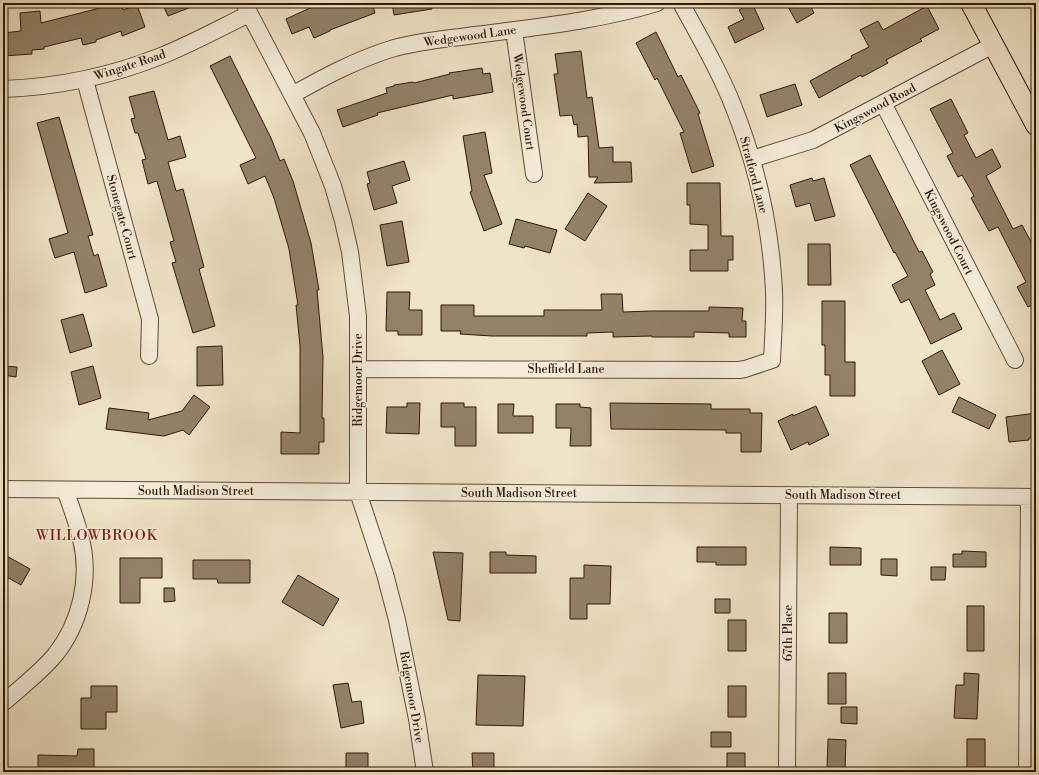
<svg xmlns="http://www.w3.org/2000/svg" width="1039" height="775" viewBox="0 0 1039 775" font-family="'Libre Bodoni',serif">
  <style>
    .building { fill: #93826a; stroke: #2f1804 }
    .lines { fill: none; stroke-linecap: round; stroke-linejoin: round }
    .minor-casing { stroke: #5f4b35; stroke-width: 18 }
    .major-casing { stroke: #2f1804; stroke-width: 22 }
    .minor { stroke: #f5eddb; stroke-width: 16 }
    .major { stroke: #f0e4c8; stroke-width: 20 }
    .labels { text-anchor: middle; stroke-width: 3; stroke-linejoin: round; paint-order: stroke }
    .street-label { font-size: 12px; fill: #2f1804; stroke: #f5eddb }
    .quarter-label { font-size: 14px; letter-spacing: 1px; fill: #7a1f14; stroke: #f5eddb }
  </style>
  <rect width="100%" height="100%" fill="#f0e4c8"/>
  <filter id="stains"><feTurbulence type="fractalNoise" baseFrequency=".005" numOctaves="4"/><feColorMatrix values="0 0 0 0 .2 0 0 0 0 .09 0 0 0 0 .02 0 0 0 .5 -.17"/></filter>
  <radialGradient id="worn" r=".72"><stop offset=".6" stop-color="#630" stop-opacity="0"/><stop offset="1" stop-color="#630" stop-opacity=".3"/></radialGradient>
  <path class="building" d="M99,3H121L123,10L137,5L145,27L122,36L121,31L96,40V42L83,45L81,38L44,47V49L32,50V54L3,56V33L21,31L20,13L40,11L41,23L100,8Z
    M162,3H199V4L168,16Z
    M321,3H372L375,13L330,30V31L314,38L309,27L292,34L286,19Z
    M392,3H432V9L394,15Z
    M752,3L764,29L735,43L728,27L744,19L739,10Z
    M786,3H809L814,13L797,23Z
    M927,6L939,29L920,39L922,41L886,60L888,63L862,77L861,75L819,98L810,81L852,58L851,56L869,47L860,30L878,21L883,30Z
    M656,32L678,77L681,75L700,113L698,114L714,166L692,173L680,133L684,132L657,78L655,80L636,43Z
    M581,51L587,98L592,97L599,148L613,147V162H631L632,182L594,183L598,177H589L588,136L578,137L577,124L574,125L572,115L560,116L554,74H558L555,54Z
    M230,56L271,138L280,161L284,159L293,181L311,243L319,290H317L323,357L322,418H324V442H319V454H281V432L300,433V346L296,305H298L289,249L274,198L265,176L248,184L240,165L256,158L210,66Z
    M482,68L483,74L490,73L493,92L453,99V95L377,113L378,115L343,127L337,110L387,93L386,88L394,86V85L413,82L414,83L450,74L449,73Z
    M795,84L802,105L767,117L760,95Z
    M154,91L168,140L180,136L186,157L168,162L176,191L183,189L204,267L199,269L215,326L193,333L172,263L176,262L170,242L174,241L157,181L148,184L142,160L146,159L138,133H135L131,119L135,118L129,97Z
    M951,99L968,133L964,135L976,158L992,149L1001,167L986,176L1013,229L1022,225L1036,251V303L1028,307L1017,287L1026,282L998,227L989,231L971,198L974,196L962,175L958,177L947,156L953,153L930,109Z
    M59,117L93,235L88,236L94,256L98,254L107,286L85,293L74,252L55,258L49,239L68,233L37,123Z
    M485,132L492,173L484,175L502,224L484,231L470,192L472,191L463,136Z
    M870,155L919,252L922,251L933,272L930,274L935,285L925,290L940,320L954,313L962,329L931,344L909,299L901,303L892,285L908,276L895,252L894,253L850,165Z
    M404,161L410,180L392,186L397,203L374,210L367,184L370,183L367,172Z
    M812,178L813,181L824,178L835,216L815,221L810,203L796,207L790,185Z
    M687,183H720L721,236H733V260H728V271H690V250H708V225L690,224V205H687Z
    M588,193L607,206L585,241L565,229Z
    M516,219L557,230L550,253L525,246L524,248L509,244Z
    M402,221L409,262L387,266L380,225Z
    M808,244H830L831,285H808Z
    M387,292H410L409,310H422V335H398V331H386Z
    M601,294H622L623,312L652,311H709V307L743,308L742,321H746V337H729V333L694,332V337H652V336L613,337V332L587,333V336H492L460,334L461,331H441V305H474V316H544V310H602Z
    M822,301H845V362H855V396H830V375H825V345H822Z
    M83,314L92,346L70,353L61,320Z
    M222,346L223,385L197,386V347Z
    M942,350L960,384L939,395L922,361Z
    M3,366L17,367L16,377L3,375Z
    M93,366L101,398L79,405L71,372Z
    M194,395L210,407L189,435L183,430L164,436L106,429L109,408L149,413L148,420L182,411Z
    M959,397L996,415L989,429L952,412Z
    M407,403H420L419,434L386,433L387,407H407Z
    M441,403H464V407H476V446H455V427H441Z
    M610,403L711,404V409H750V413H762L761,452H741V433H726V430L611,429Z
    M498,404H514L513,416H533V433H498Z
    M556,404H580V407L591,408V446H570L571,428H556Z
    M816,406L829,435L809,445L808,442L791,450L778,421L793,414V416Z
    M1036,413V437L1029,438V440L1009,442L1006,417Z
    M697,547H746V565H716V562H697Z
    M830,547L861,548V565H830Z
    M962,551L986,552V567H953V554H962Z
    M433,552L463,553L460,621L448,620Z
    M490,552H506V555L536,556V573H490Z
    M3,554L30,569L21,585L3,575Z
    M120,558H162V578H140V603H120Z
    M881,559H897V576L881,575Z
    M193,560H250V583H218L217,579H193Z
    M584,565L611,566L610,604H587V619H570V578H584Z
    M931,567H946L945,580H931Z
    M298,575L339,599L323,626L282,602Z
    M164,588H174L175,601L164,602Z
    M715,599H730V613H715Z
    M967,606H984V651H967Z
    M829,613H847V643H829Z
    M728,620H746V651H728Z
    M828,673H846V704H828Z
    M964,673L979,674L977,719L954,718L956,685H964Z
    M478,675L525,676L523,726L476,725Z
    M348,683L352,702L361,701L364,723L341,728L333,685Z
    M91,686H117V712H106V729H81V698H91Z
    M728,686H746V717H728Z
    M841,707H857V724L841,723Z
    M711,732H731V747H711Z
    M828,739L846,740L845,770H827Z
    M967,739H985V772H967Z
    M78,749H94V772H38V755L77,756Z
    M346,753H368V772H346Z
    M472,753H494V772H473Z
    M727,753H745V772H727Z"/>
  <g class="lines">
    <g class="minor-casing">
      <path id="minor" d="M244,3L312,133L333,186L343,221L350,252L358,316V492L385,574L397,620L417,719L425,772
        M514,30L534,174
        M85,80L150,319L149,356
        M3,89C57,87 111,76 161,56C191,44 220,28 249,14
        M292,95C324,77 356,60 391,49C418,41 447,39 475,35C536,27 598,21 657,3
        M883,103L1015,360
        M752,159L813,140L993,45
        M358,369L739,370L745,369L772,360C773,337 775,314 774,291C771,229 757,166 734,108C720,72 700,38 681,3
        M3,489L1036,497
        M3,703C20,688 40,673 55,655C80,624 91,579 81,539C77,522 71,506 65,490
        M787,772L789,495
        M1027,772L1029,497"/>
    </g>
    <g class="major-casing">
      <path id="major" d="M971,3L1036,125"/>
    </g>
    <use href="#minor" class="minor"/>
    <use href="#major" class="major"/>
  </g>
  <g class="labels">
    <g class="street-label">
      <text transform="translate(470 36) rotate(-8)" y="4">Wedgewood Lane</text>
      <text transform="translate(130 65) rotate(-18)" y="4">Wingate Road</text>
      <text transform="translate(524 102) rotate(82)" y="4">Wedgewood Court</text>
      <text transform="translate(875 108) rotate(-28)" y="4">Kingswood Road</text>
      <text transform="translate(754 175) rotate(75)" y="4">Stratford Lane</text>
      <text transform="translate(122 217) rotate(75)" y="4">Stonegate Court</text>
      <text transform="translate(949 232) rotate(63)" y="4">Kingswood Court</text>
      <text x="566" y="373">Sheffield Lane</text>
      <text transform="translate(358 380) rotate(-90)" y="4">Ridgemoor Drive</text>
      <text x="196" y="495">South Madison Street</text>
      <text x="519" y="497">South Madison Street</text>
      <text x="843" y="499">South Madison Street</text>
      <text transform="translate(788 633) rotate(-90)" y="4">67th Place</text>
      <text transform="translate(412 697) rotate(80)" y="4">Ridgemoor Drive</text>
    </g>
    <g class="quarter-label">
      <text x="97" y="540">WILLOWBROOK</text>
    </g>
  </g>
  <rect width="1039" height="775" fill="none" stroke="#f0e4c8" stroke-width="16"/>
  <rect x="4" y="4" width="1031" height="767" fill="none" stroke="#2f1804" stroke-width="2"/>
  <rect x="8" y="8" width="1023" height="759" fill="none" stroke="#2f1804"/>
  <rect width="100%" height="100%" filter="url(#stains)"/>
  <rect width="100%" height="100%" fill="url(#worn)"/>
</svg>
